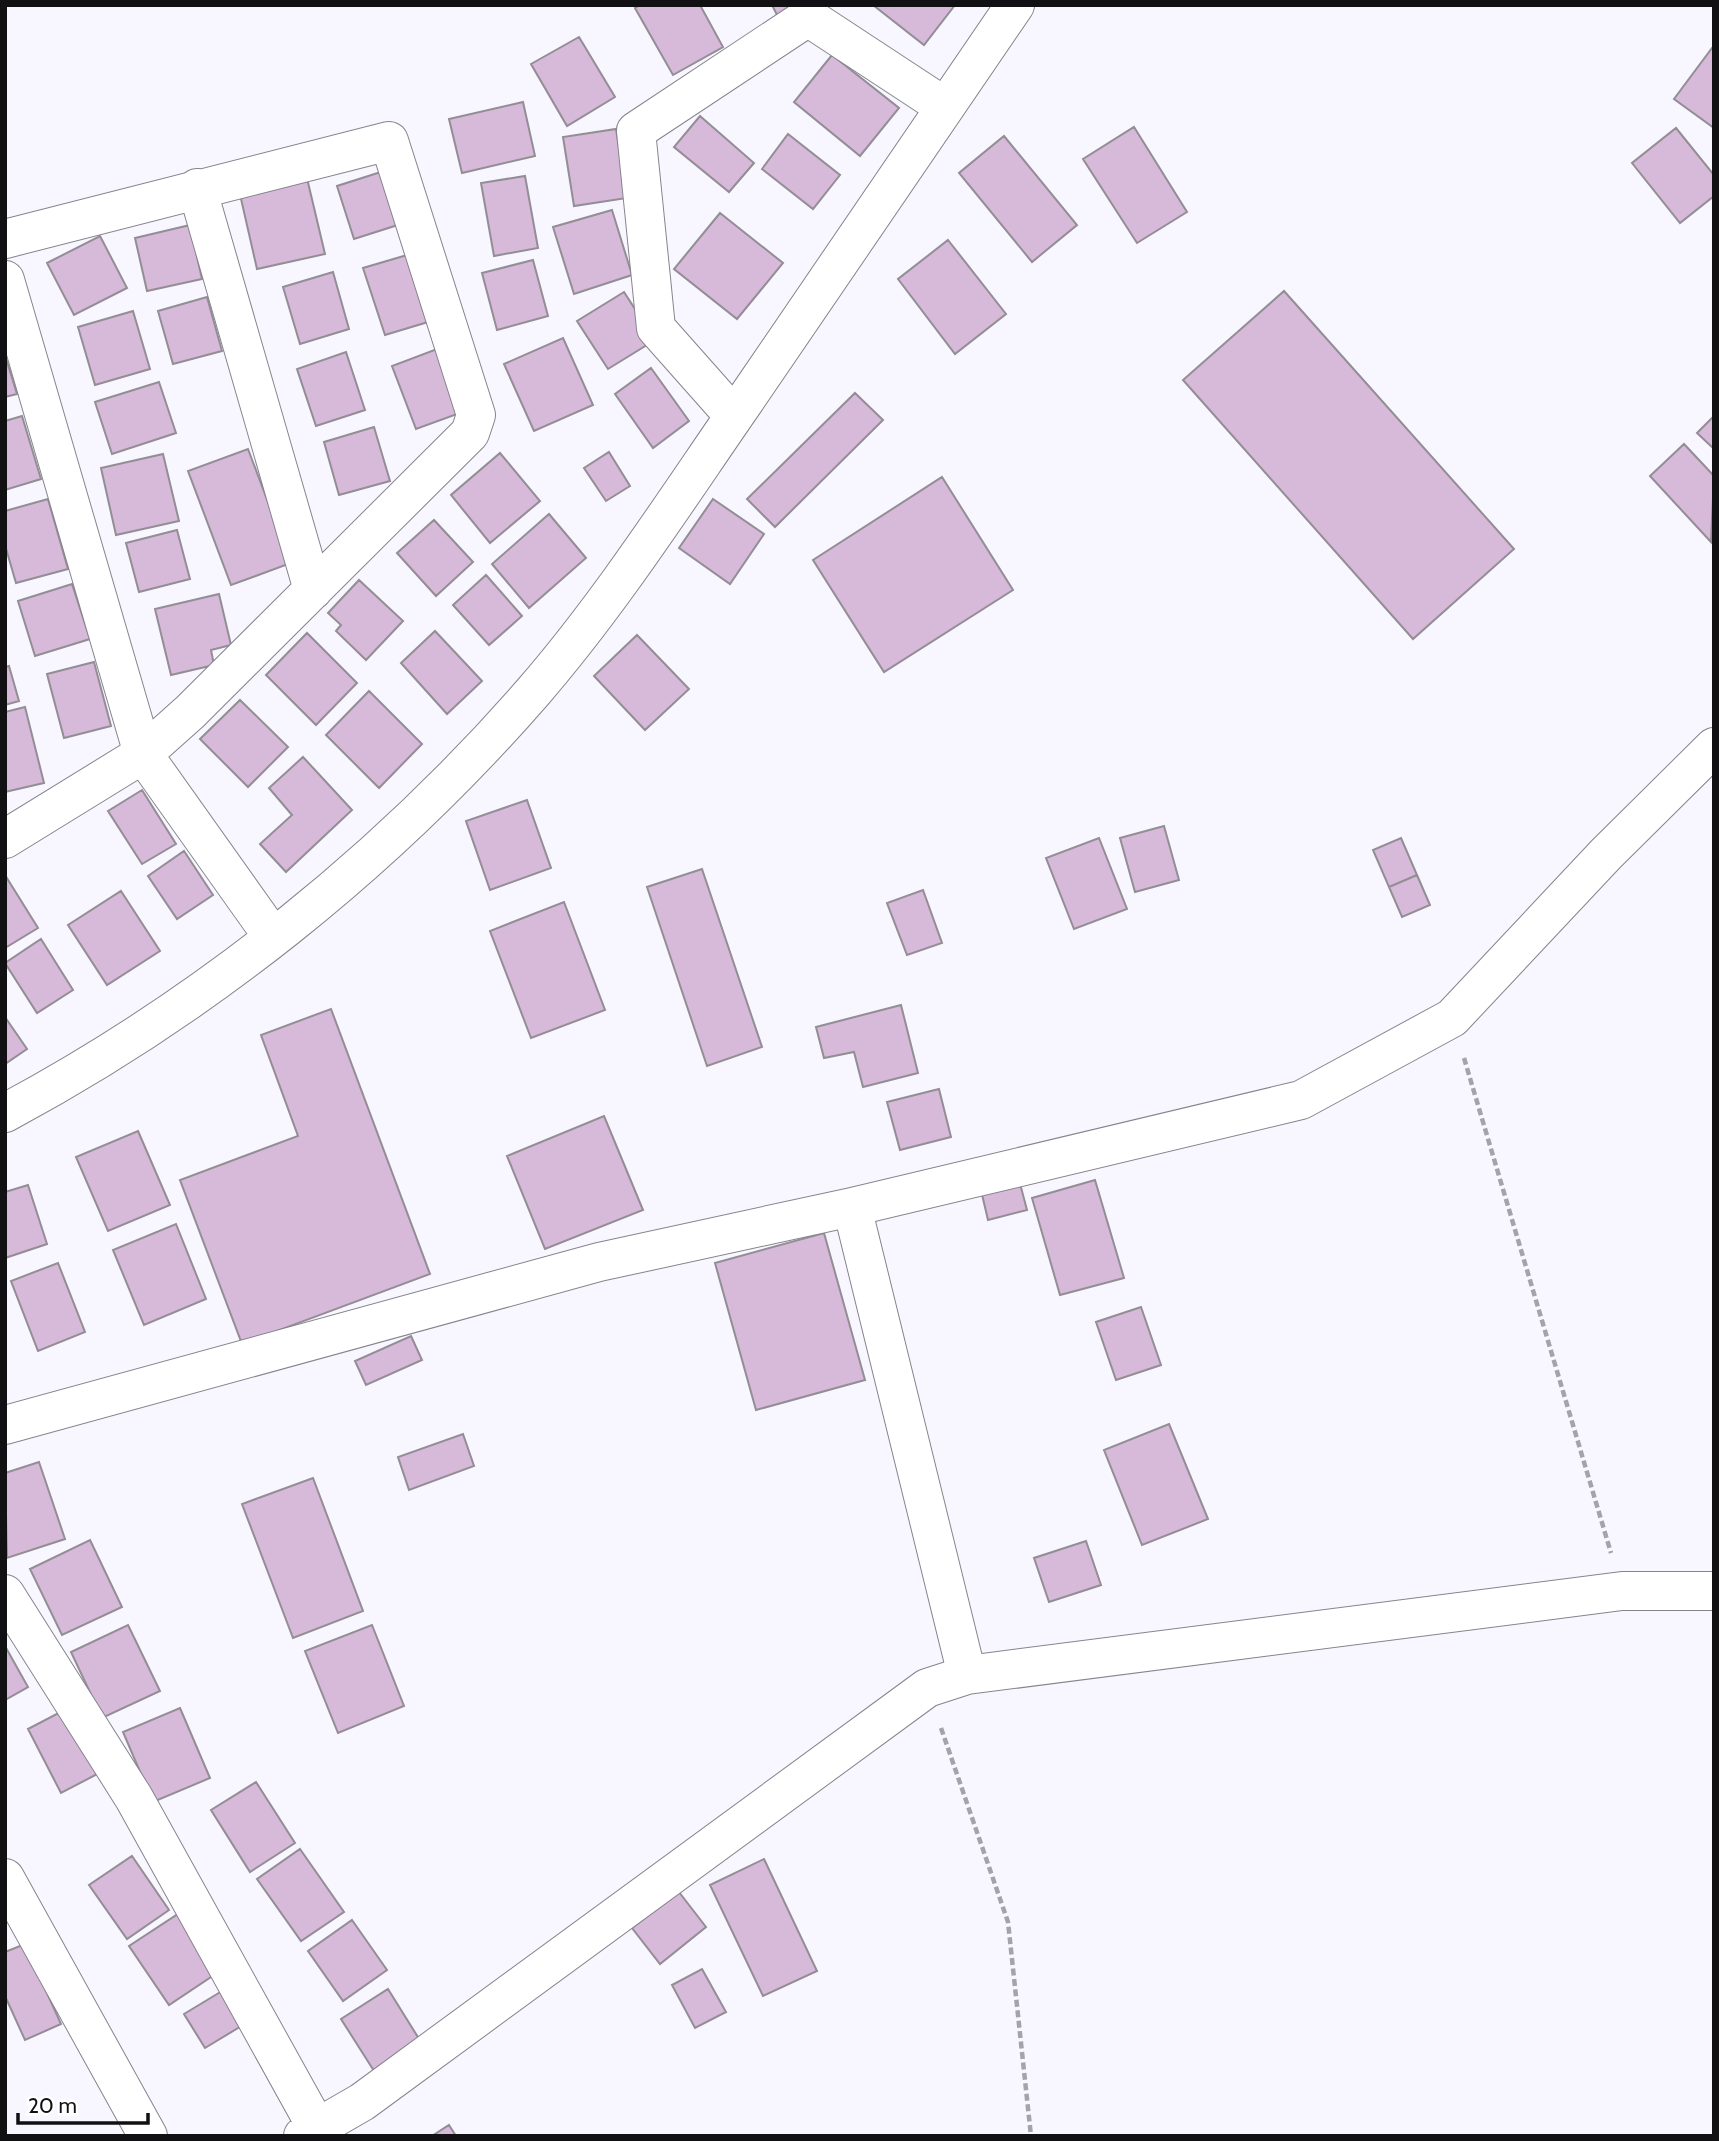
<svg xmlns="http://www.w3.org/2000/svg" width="1719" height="2141" viewBox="0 0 1719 2141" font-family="Cabin,sans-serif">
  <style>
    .building { fill: #d7b9da; stroke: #938d94; stroke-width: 2 }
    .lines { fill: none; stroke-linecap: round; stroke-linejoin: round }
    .minor-casing { stroke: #86848c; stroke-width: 40 }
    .path { stroke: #a4a3a9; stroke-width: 4.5; stroke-dasharray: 7 3.5; stroke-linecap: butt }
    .minor { stroke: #fff; stroke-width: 38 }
  </style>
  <rect width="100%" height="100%" fill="#f8f6ff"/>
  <path class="building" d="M640,5H700L723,47L673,75L635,8Z
    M772,5H817L781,23Z
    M873,5H955L924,45Z
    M579,37L615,97L567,126L531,64Z
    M1712,48L1714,49V128L1674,99Z
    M832,55L899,108L860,156L794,102Z
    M523,102L535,156L462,173L449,119Z
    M700,116L754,163L729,192L674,147Z
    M1134,127L1187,212L1137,243L1083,159Z
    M1676,128L1714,175V196L1680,223L1632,163Z
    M616,129L627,198L574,206L563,137Z
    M788,134L840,175L813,209L762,169Z
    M1004,136L1077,225L1032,262L959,173Z
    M387,170L404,223L354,239L337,186Z
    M306,174L325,254L257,269L239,190Z
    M525,176L538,248L494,256L481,183Z
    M612,210L632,275L574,294L553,227Z
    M720,213L783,263L737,319L674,269Z
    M190,225L202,279L147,291L135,238Z
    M100,236L127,288L74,315L47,263Z
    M948,240L1006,314L955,354L898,279Z
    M407,255L428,322L385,335L363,268Z
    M533,260L548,316L497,330L482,273Z
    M333,272L349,329L300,344L283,287Z
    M1284,291L1514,549L1413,639L1183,380Z
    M624,292L655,340L608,369L577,321Z
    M207,297L222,351L173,364L158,311Z
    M133,311L150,369L95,385L78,327Z
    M563,338L593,405L534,431L504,364Z
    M437,349L460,413L416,429L392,366Z
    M346,352L365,410L316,426L297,369Z
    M5,355L17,394L5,397Z
    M651,368L689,421L653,448L615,394Z
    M159,382L176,433L112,454L95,402Z
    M855,393L883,420L775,527L747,499Z
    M22,416L41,479L5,490V421Z
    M1714,416V449L1697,433Z
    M374,427L390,481L339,495L324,442Z
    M1684,444L1714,476L1711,542L1650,476Z
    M248,449L291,563L231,585L188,471Z
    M609,452L630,486L606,501L584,468Z
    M500,453L540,501L490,543L451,495Z
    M163,454L179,521L116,535L101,468Z
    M942,477L1013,590L884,672L813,560Z
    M48,499L68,569L16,583L5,545V511Z
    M713,499L764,534L730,584L679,548Z
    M549,514L586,558L529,608L492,564Z
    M434,520L473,562L436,596L397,553Z
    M177,530L190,579L139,592L126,543Z
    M486,575L522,616L489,645L453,605Z
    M359,580L403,621L366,660L336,631L341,625L328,613Z
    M72,584L90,639L35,656L18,601Z
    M219,594L231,645L211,650L214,665L171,675L155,609Z
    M435,631L482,681L447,714L401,663Z
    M307,633L357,683L316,725L266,675Z
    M637,635L689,689L645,730L594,676Z
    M94,662L111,726L64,738L47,674Z
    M9,666L19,701L5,705V667Z
    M369,691L422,744L379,788L326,735Z
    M240,700L288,747L248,787L200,739Z
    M25,707L44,783L5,792V712Z
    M303,757L352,810L286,872L260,844L292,815L269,788Z
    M142,790L176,844L142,864L108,811Z
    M527,800L551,868L490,890L466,821Z
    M1164,826L1179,880L1135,892L1120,838Z
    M1099,838L1127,909L1074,929L1046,858Z
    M1401,838L1417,875L1389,887L1373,850Z
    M184,851L213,895L177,919L148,876Z
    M702,869L762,1047L707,1066L647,887Z
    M5,875L38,928L5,948Z
    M1417,875L1430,905L1402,917L1389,887Z
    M923,890L942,943L907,955L887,903Z
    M121,891L160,951L107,985L68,925Z
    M564,902L605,1010L531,1038L490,931Z
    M41,939L73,990L37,1013L5,963Z
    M901,1005L918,1073L863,1087L854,1052L824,1058L816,1027Z
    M331,1009L430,1274L242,1344L180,1180L298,1136L261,1035Z
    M5,1017L27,1049L5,1064Z
    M939,1089L951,1137L900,1150L887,1102Z
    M604,1116L643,1210L545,1249L507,1156Z
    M138,1131L170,1205L108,1231L76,1157Z
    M1018,1176L1027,1210L988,1220L980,1186Z
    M1095,1180L1124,1278L1060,1295L1032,1198Z
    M28,1185L47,1244L5,1258V1192Z
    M176,1224L206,1299L144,1325L113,1250Z
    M824,1233L865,1380L756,1410L715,1263Z
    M58,1263L85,1332L38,1351L11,1281Z
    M1141,1307L1161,1365L1116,1380L1096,1322Z
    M411,1336L422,1360L366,1385L355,1361Z
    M1169,1424L1208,1519L1142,1545L1104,1450Z
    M463,1434L474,1466L409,1490L398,1457Z
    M39,1462L65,1539L7,1558L5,1473Z
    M313,1478L363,1611L293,1638L242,1504Z
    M90,1540L122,1607L62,1635L30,1569Z
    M1086,1541L1101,1585L1049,1602L1034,1558Z
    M128,1625L160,1691L102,1718L71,1652Z
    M372,1625L404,1706L338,1733L305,1651Z
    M5,1646L28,1687L5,1700Z
    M68,1708L103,1771L61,1793L28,1729Z
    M180,1708L210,1778L153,1802L123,1732Z
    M256,1782L295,1843L250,1872L211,1810Z
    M300,1849L344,1912L301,1941L257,1879Z
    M132,1856L169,1910L127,1939L89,1885Z
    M764,1859L817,1971L763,1996L710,1885Z
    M679,1892L706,1927L660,1964L632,1928Z
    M181,1912L220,1971L169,2005L129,1946Z
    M352,1920L387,1970L343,2001L308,1951Z
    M25,1944L61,2024L25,2040L5,1996V1952Z
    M702,1969L726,2012L695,2028L672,1985Z
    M388,1989L421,2042L374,2071L341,2019Z
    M222,1991L243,2025L205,2048L184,2014Z
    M449,2125L456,2136H432Z"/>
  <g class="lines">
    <g class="minor-casing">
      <path id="minor" d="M197,188L313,590
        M5,239L389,141L476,415L470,433L190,712L143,754L5,839
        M5,280L143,754L273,937
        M734,416L656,328L636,131L808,17L945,107
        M5,1113C203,1007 385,862 533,692C611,602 676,500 744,402C834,270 925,138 1015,5
        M852,1207L967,1675
        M5,1425L599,1262L852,1207L1301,1100L1452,1018L1606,854L1714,747
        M5,1594L134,1798L317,2128
        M5,1878L148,2136
        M303,2136L362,2102L927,1688L967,1675L1622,1591H1714"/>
    </g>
    <path class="path" d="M1464,1058L1611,1553
      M941,1728L1008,1922L1031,2136"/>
    <use href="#minor" class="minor"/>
  </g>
  <rect width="1719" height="2141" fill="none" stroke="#111113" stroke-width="14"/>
  <path d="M18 2113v10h130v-10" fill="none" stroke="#111113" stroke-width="3.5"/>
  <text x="28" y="2113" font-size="21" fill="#111113" stroke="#ffffff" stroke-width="5" paint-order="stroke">20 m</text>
</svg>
